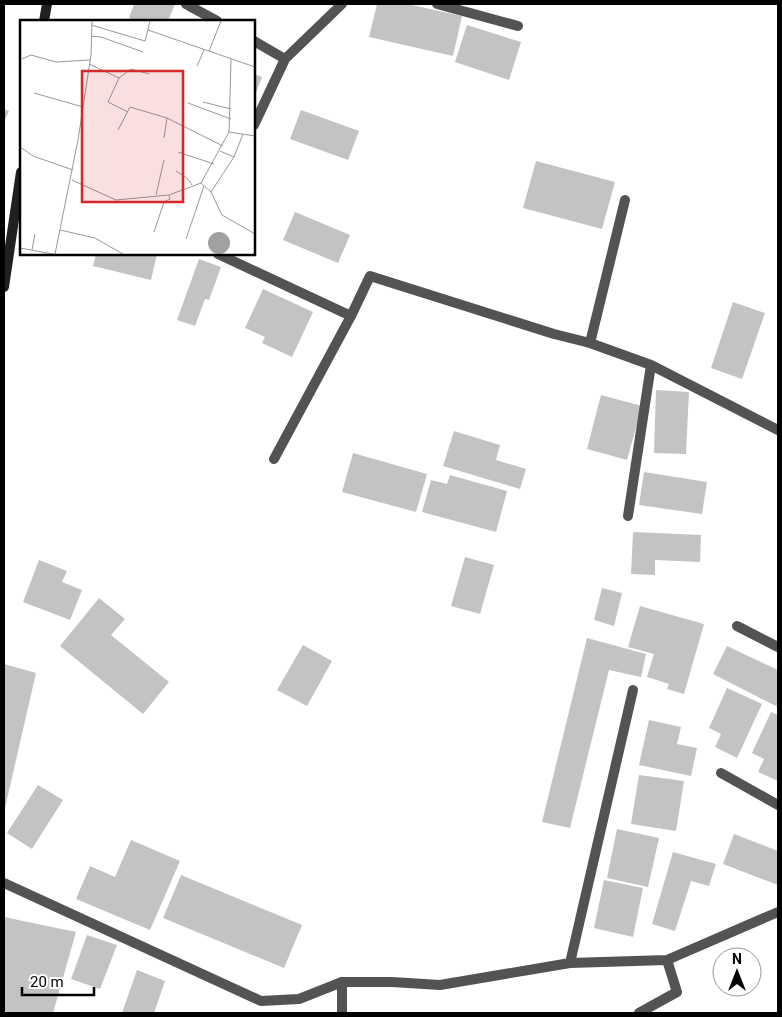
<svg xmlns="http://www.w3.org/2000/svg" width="782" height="1017" viewBox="0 0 782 1017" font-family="Roboto,sans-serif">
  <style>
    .building { fill: #c3c3c3 }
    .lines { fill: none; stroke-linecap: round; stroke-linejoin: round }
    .service { stroke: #535353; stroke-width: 10 }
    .minor { stroke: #535353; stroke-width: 10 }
    .secondary { stroke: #202020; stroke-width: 10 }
    .inset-road { fill: none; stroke: #999; stroke-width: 1 }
    .view { fill: #d62828; fill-opacity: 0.15; stroke: #d62828; stroke-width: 2.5 }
    .inset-edge { fill: none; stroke: #000; stroke-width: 2.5 }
  </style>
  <rect width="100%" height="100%" fill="#fff"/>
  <path class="building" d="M134,4H175L168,21H137L129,18Z
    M377,4H407L462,16L453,56L369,37Z
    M467,25L521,42L509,80L455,62Z
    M254,74L262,77L254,98Z
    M4,109L9,111L4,122Z
    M301,110L359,131L348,160L290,139Z
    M536,161L615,182L602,229L523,208Z
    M295,212L350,235L338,263L283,240Z
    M96,254H157L151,280L93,266Z
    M199,259L221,267L209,300L205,299L195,326L177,320Z
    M263,289L313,312L292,357L262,343L265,337L245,328Z
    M733,302L765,313L742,379L711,368Z
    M656,390L689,392L686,454L654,453Z
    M601,395L642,406L627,460L587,449Z
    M454,431L500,445L496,460L526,469L520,489L443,466Z
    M353,453L427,474L416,512L342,492Z
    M644,472L707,482L702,514L639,505Z
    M450,475L507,491L496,532L422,512L431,480L447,484Z
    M633,532L701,535L700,562L655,560V575L631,574Z
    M465,557L494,565L480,614L451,606Z
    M39,560L67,571L62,582L82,590L70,620L23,602Z
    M602,588L622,593L614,626L594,620Z
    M99,598L125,619L111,635L169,682L143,714L60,646Z
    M640,606L704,624L684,694L667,689L669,684L647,677L654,654L628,647Z
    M587,638L646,654L641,677L609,670L570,828L542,822Z
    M303,645L332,661L307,706L277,690Z
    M727,646L778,670V707L713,674Z
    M4,664L36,673L5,808L4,807Z
    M727,688L762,704L737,758L715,747L721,734L709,728Z
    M771,712L778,715V781L758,772L764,759L752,753Z
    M649,720L681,727L677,744L697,748L691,776L639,765Z
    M639,775L684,781L676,831L631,824Z
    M38,785L63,800L32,849L7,833Z
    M617,829L659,838L648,887L607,878Z
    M734,834L778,851V885L723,864Z
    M131,840L180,861L150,930L76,899L90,866L115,877Z
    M673,852L716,864L709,886L691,881L675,931L652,924Z
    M181,875L302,925L284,968L163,918Z
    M604,880L643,888L633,937L594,928Z
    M4,917L76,932L53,1013H4Z
    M87,935L117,945L100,989L71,979Z
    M137,970L165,981L154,1013H122Z"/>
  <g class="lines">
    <path class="service" d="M590,343L625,200
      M342,982V1013"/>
    <path class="minor" d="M186,4L217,21
      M437,4L518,26
      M254,41L285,59
      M254,125L285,59L342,4
      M218,254L351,316
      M274,459L351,316L370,276L554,334L590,343L651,365L778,430
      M628,516L651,365
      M737,626L778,647
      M721,773L778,805
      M4,883L261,1001L299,999L342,982H392L440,985L570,963L667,960L778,912
      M570,963L633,690
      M639,1013L677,992L667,960"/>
    <path class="secondary" d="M44,21L47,4
      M4,287L21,172"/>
  </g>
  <g transform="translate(20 20)">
    <rect width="235" height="235" fill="#fff"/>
    <path d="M188 223a11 11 0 1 1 22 0a11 11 0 1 1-22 0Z" fill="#a1a1a1"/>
    <path class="inset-road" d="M71,5L125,21L130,1M128,10L235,47M71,16L81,17L123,32M189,31L201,1M2,39L11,35L36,42L70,40M69,44L99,58M177,46L184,30M14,73L63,87M183,82L211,89M168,83L211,99M108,92L88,82L99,58L111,49L129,54M98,110L110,87L147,98L203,126M209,112L235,116M144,118L147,98M0,127L13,136L53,150M200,131L214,137M158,132L194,144M156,151L167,158L172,165M52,160L96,180L149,175L181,163L209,112L211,39M181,163L191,172L202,195L235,214M191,172L214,137L223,114M136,175L144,140M40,210L75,218L103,234M134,212L144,182L150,179L149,175M166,219L184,166M0,228L33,234M12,230L15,214M35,234L58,120L71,35L72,1"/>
    <path class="view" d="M62,51H163V182H62Z"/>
    <rect width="235" height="235" class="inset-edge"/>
  </g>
  <rect width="782" height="1017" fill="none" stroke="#000000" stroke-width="10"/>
  <g transform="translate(737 972)"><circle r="24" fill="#ffffff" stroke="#999999"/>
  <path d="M0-4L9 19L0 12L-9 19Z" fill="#000000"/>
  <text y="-8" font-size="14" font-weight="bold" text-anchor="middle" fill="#000000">N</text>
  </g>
  <path d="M22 987v8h72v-8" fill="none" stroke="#000000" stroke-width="2.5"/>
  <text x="30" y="987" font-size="15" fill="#000000" stroke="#ffffff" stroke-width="4" paint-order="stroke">20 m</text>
</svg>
